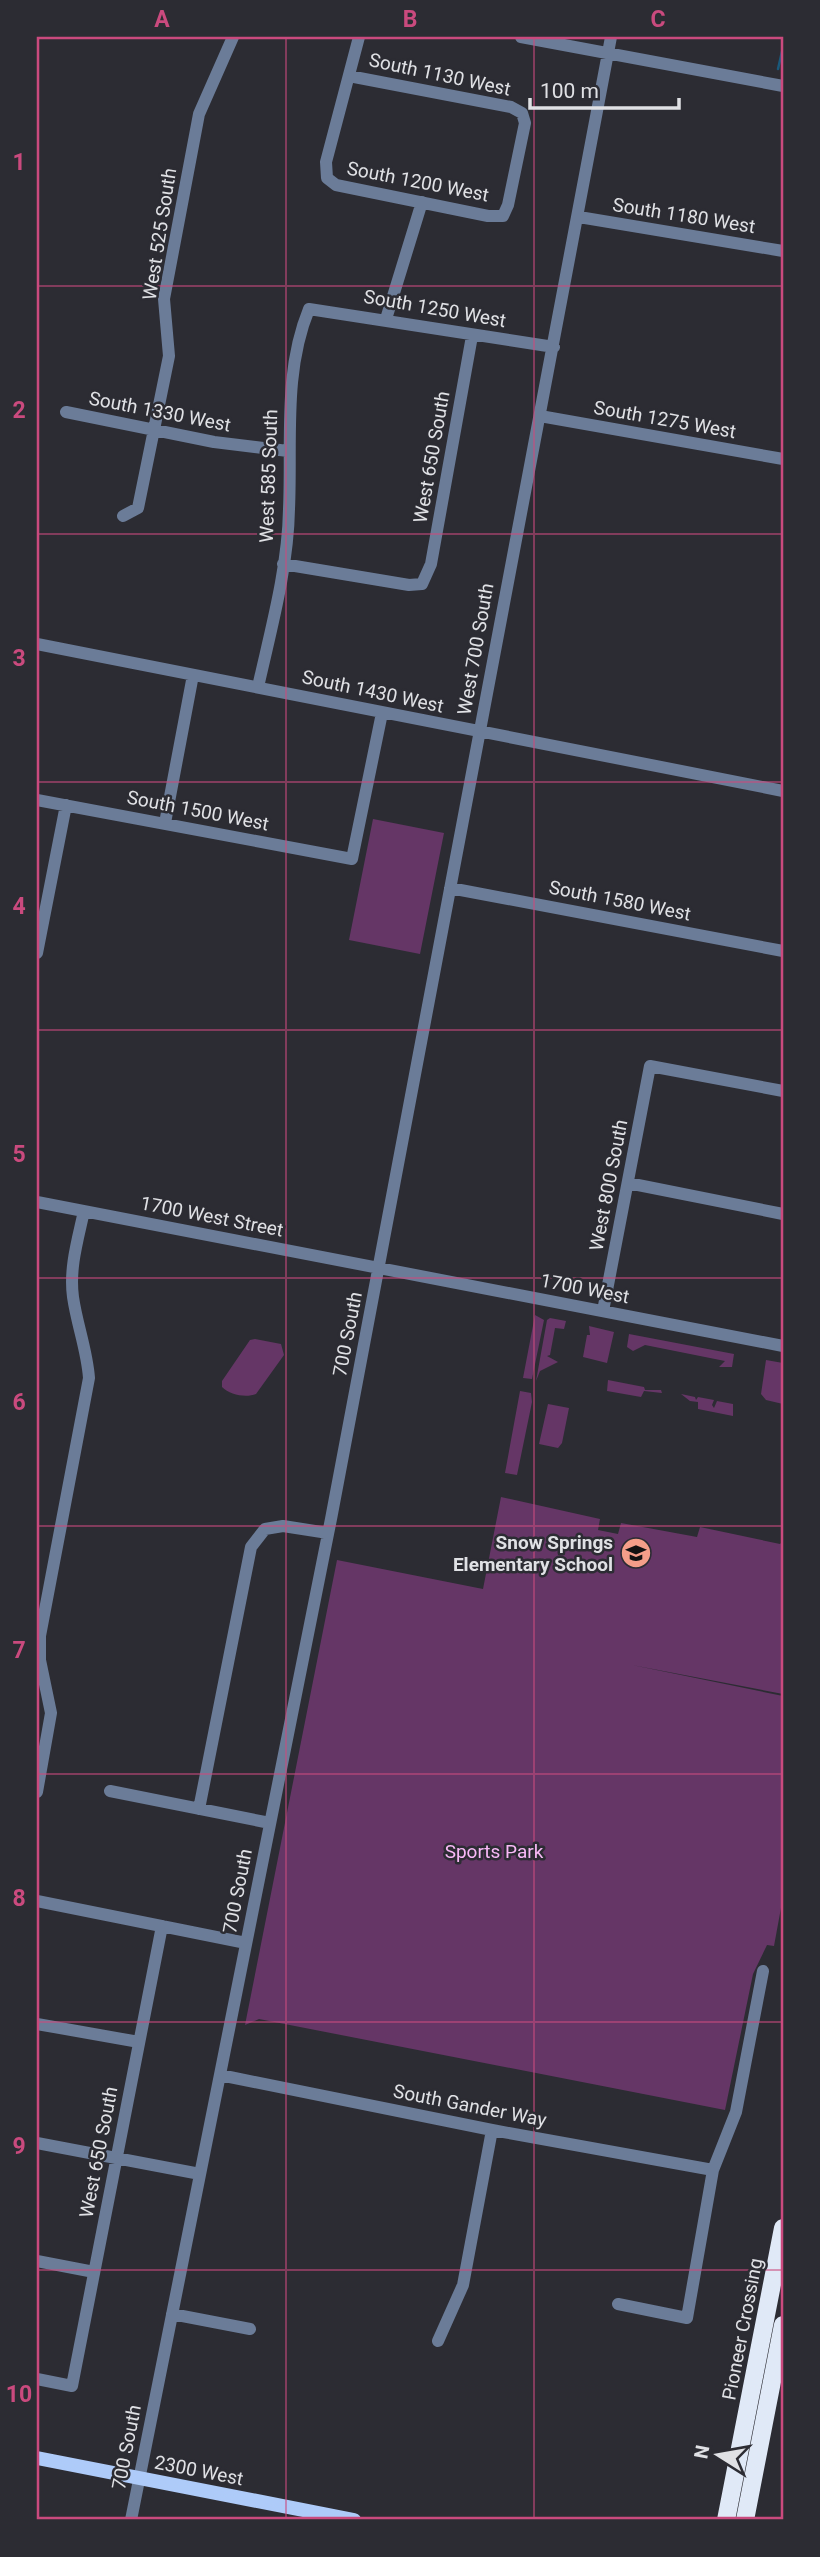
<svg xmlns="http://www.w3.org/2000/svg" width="820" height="2557" viewBox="0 0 820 2557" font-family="Roboto,sans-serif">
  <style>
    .green { fill: #653666 }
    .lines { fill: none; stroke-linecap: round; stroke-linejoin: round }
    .stream { stroke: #19597b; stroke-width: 2.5 }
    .minor { stroke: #6b7c98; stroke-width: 12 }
    .major { stroke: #aecbf9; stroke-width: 14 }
    .highway { stroke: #e0e9f7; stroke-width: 18 }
    .grid { fill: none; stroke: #ca4a7e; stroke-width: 2; stroke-opacity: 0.55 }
    .labels { text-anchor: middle; stroke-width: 5; stroke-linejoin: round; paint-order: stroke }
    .street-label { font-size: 19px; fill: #e0e1e5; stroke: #2c2c33 }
    .poi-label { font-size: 19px; font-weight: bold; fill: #e0e1e5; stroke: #2c2c33; text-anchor: end }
    .park-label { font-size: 19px; fill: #f8b9f7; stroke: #2c2c33 }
    .neatline { fill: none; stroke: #ca4a7e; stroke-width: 2.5 }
    .grid-label { font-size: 23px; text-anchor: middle; font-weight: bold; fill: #ca4a7e }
  </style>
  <rect width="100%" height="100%" fill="#2c2c33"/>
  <path class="green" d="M373,819L444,833L420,954L349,940Z
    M535,1315L544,1320L532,1379L523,1378Z
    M550,1318L566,1321L564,1329L555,1328L550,1355L547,1356L558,1362L540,1371L536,1381L547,1320Z
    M589,1326L614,1332L607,1363L583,1357L587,1335H590Z
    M629,1334L734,1354L732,1367H719L725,1361L645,1345L633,1351L627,1347Z
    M255,1339L281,1344L284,1355L256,1394C246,1398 230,1395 222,1387V1381L250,1340Z
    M766,1360L783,1363V1404L766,1400L761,1394Z
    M608,1380L644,1387L645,1390H661L662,1393L644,1391L641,1397L607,1391Z
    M520,1391L531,1393L532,1402L517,1475L505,1473Z
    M681,1394L695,1397L696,1400L698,1397L714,1400L712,1405L714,1408L717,1401L733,1404V1416L698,1409V1402L690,1401Z
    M548,1404L569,1408L562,1443L558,1448L539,1444Z
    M501,1497L600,1519L598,1530L618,1534L621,1523L697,1537L700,1527L780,1544L783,1541V1694L632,1665L783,1696V1897L774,1946L767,1945L753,1974L725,2110L259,2019L245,2025L337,1560L483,1589Z"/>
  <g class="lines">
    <path class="stream" d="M778,69L783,47"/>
    <path class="minor" d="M521,37L783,86
      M349,76L511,107L522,113L525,123L508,205L503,216H488L336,185L327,178L326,162L359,37
      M579,217L783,251
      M386,319L422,202
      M66,412L214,442L288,451
      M540,416L783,459
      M123,516L138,508L169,356L164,299L199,114L233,37
      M283,564L409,585L422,584L431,564L472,336
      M37,644L783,791
      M258,687C271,629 288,568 289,509C292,442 283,372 309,309L554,347
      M37,800L352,859L382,713
      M165,823L193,675
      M450,888L783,951
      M37,953L66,805
      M628,1183L783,1214
      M37,1202L783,1346
      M603,1311L650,1066L783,1091
      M110,1791L270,1823
      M37,1792L51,1713L40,1660V1636L89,1378C87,1350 77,1325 73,1297C69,1268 78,1239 84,1211
      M199,1809L251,1547L265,1529L283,1526L328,1533
      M37,1901L246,1943
      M37,2024L139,2042
      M220,2075L492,2130L713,2170
      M37,2143L200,2174
      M37,2261L94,2272
      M618,2304L687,2318L713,2170L736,2112L763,1971
      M172,2314L250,2329
      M438,2341L463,2285L492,2130
      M37,2379L72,2386L162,1926
      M131,2520L331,1519L611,37"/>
    <path class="major" d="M37,2458L354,2520"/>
    <path class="highway" d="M726,2520L783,2228
      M745,2520L783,2325"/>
  </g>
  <path class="grid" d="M286,37V2520M534,37V2520M37,286H783M37,534H783M37,782H783M37,1030H783M37,1278H783M37,1526H783M37,1774H783M37,2022H783M37,2270H783"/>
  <defs>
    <g id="school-disc" transform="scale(1.575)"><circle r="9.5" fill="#f49e89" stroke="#2c2c33"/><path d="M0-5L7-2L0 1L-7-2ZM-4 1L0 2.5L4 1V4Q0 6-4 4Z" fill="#111"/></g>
  </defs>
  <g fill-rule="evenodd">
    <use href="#school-disc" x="636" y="1553"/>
  </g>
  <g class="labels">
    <g class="street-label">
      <text transform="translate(440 74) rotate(12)" y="7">South 1130 West</text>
      <text transform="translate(418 181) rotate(11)" y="7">South 1200 West</text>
      <text transform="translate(684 215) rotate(9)" y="7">South 1180 West</text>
      <text transform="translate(159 234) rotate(-81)" y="7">West 525 South</text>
      <text transform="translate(435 308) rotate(10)" y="7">South 1250 West</text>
      <text transform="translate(160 411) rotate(11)" y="7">South 1330 West</text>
      <text transform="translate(665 419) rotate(10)" y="7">South 1275 West</text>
      <text transform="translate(431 457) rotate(-80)" y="7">West 650 South</text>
      <text transform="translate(268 476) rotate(-88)" y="7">West 585 South</text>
      <text transform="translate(475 649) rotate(-80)" y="7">West 700 South</text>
      <text transform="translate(373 691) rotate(12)" y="7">South 1430 West</text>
      <text transform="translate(198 810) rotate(11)" y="7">South 1500 West</text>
      <text transform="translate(620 900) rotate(11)" y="7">South 1580 West</text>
      <text transform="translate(608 1185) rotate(-79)" y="7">West 800 South</text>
      <text transform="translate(212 1216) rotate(11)" y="7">1700 West Street</text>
      <text transform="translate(585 1288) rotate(11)" y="7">1700 West</text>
      <text transform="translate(347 1334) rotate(-79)" y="7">700 South</text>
      <text transform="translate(237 1891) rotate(-79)" y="7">700 South</text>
      <text transform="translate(470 2105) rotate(11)" y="7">South Gander Way</text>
      <text transform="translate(98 2152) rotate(-79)" y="7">West 650 South</text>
      <text transform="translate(742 2329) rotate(-79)" y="7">Pioneer Crossing</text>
      <text transform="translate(126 2447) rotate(-79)" y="7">700 South</text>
      <text transform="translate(199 2470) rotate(11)" y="7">2300 West</text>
    </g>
    <g class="poi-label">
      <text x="613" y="1549">Snow Springs<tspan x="613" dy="22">Elementary School</tspan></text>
    </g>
    <g class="park-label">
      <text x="494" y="1858">Sports Park</text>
    </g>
  </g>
  <rect width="820" height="2557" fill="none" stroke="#2c2c33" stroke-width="77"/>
  <g transform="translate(718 2455) rotate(281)" stroke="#2c2c33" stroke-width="5" paint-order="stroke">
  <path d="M0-5L12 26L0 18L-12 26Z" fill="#e0e1e5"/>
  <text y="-10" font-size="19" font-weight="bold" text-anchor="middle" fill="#e0e1e5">N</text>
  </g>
  <path d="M530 98v10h149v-10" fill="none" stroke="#e0e1e5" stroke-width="3.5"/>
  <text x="540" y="98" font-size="21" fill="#e0e1e5" stroke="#2c2c33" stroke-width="5" paint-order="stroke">100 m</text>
  <rect x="38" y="38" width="744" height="2480" class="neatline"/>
  <g class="grid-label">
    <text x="162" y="27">A</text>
    <text x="410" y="27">B</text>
    <text x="658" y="27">C</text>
    <text x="19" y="170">1</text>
    <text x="19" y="418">2</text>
    <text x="19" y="666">3</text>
    <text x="19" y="914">4</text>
    <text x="19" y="1162">5</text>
    <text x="19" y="1410">6</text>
    <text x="19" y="1658">7</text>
    <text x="19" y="1906">8</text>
    <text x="19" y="2154">9</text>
    <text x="19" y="2402">10</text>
  </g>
</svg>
